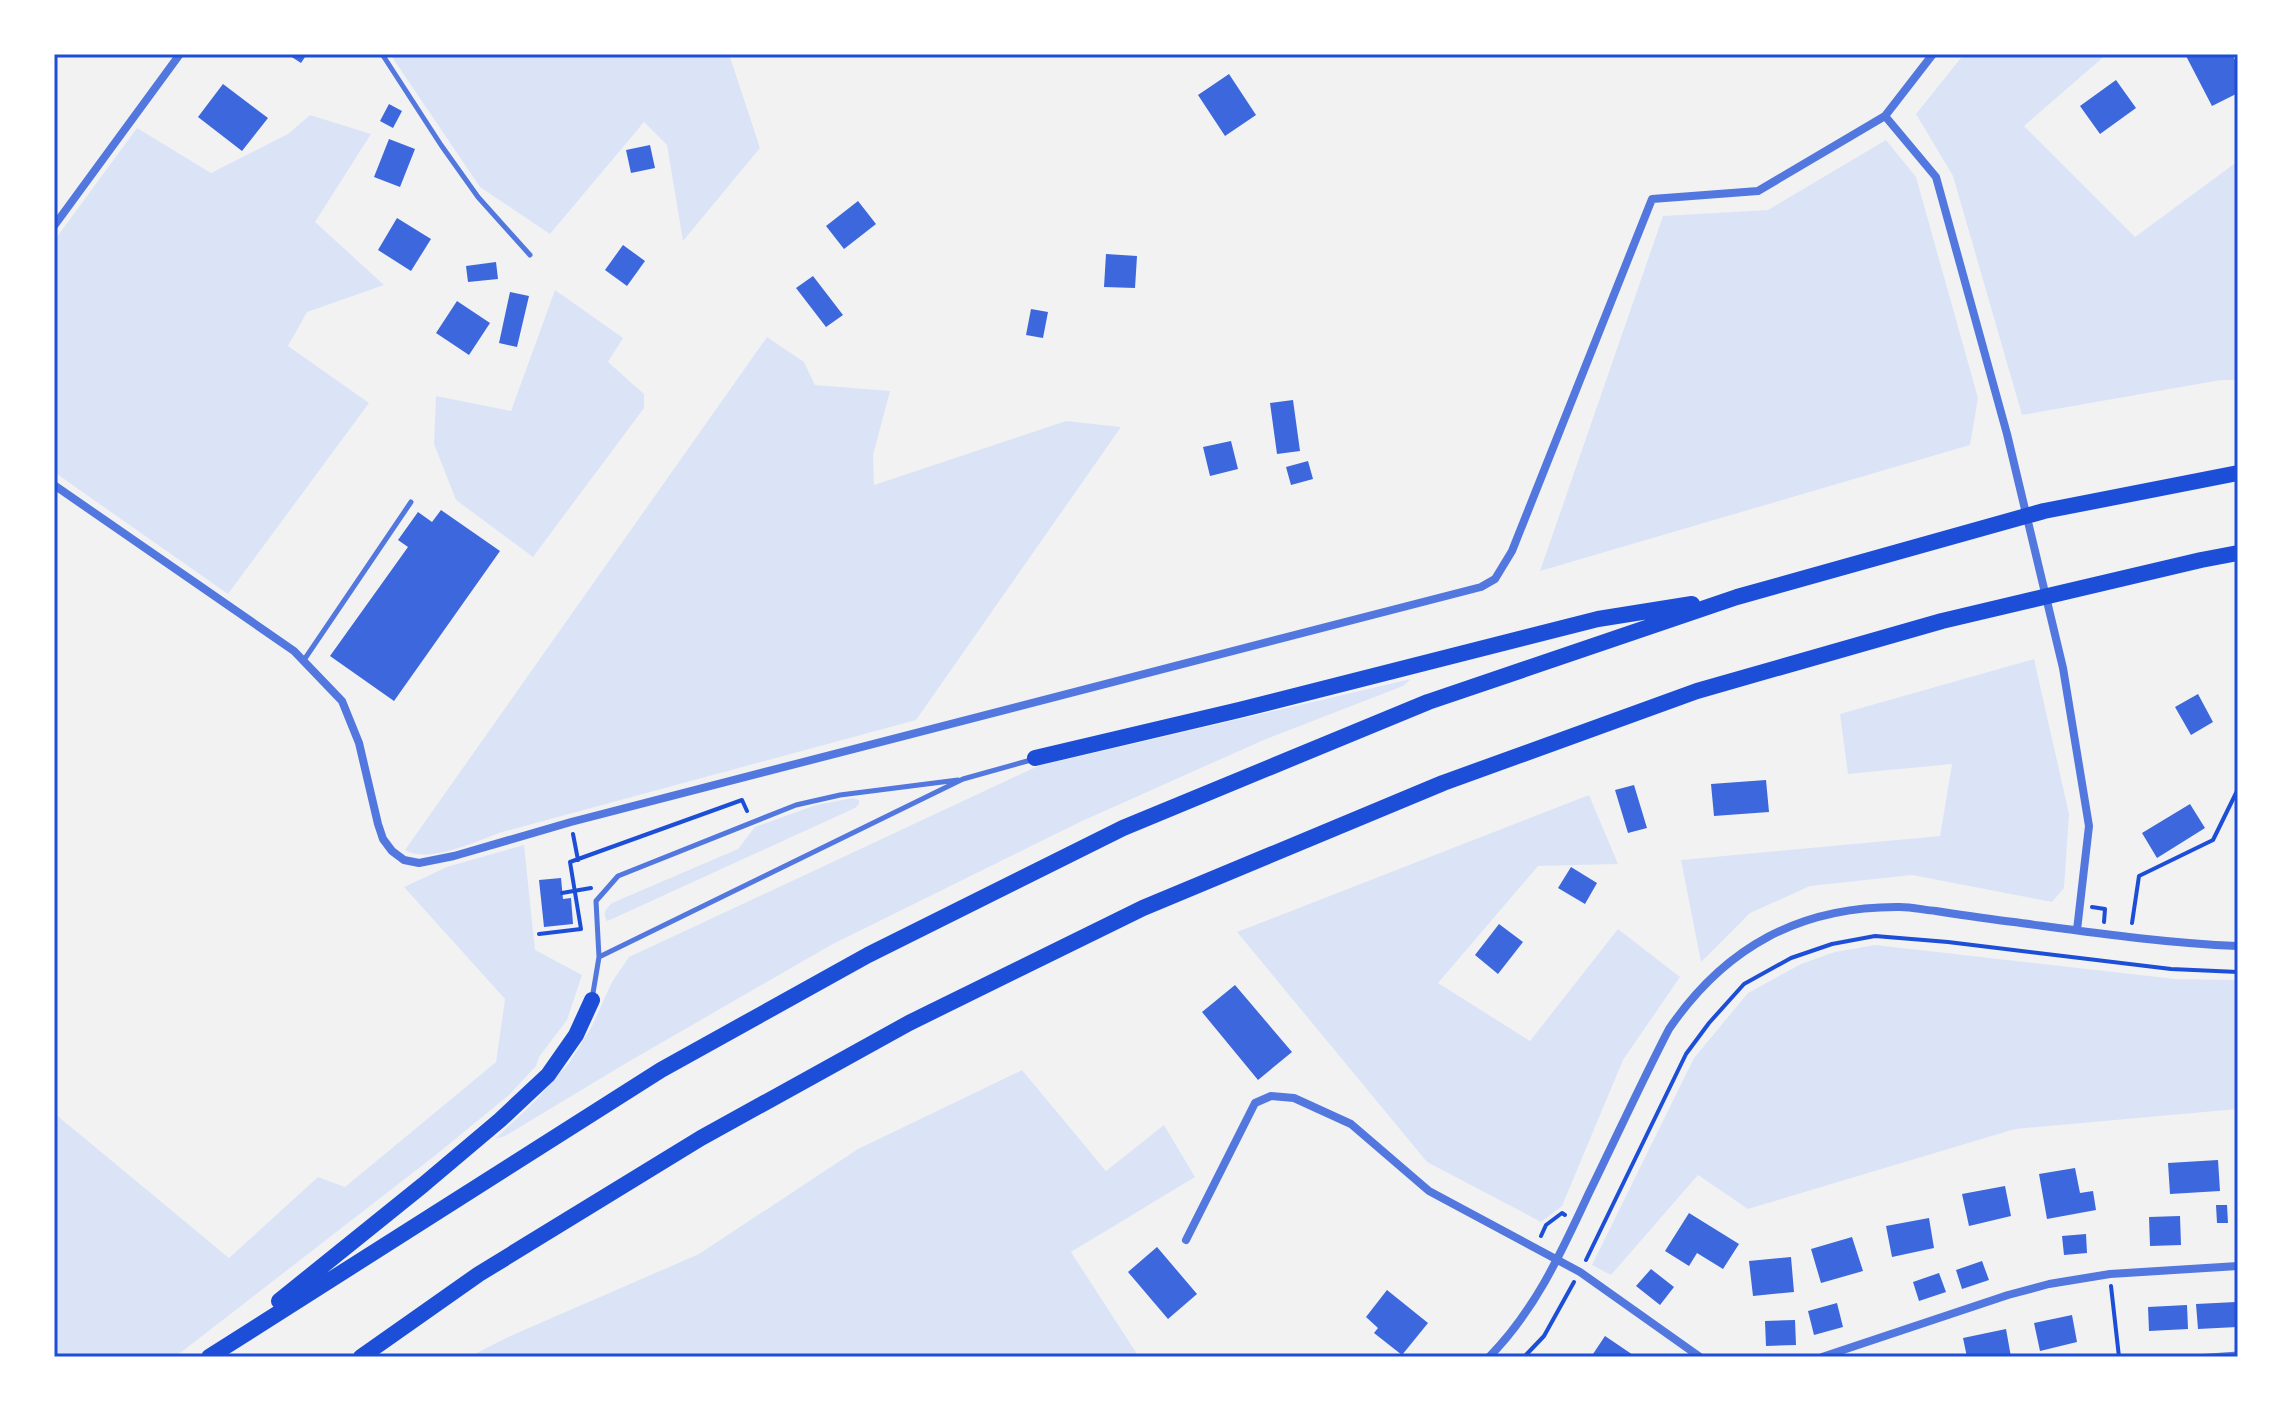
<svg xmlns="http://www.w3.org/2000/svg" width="2292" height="1411" viewBox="0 0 2292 1411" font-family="Lato,sans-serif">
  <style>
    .green { fill: #dbe4f7 }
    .building { fill: #3d67dc }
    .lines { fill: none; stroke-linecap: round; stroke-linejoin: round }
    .path { stroke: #1d4ed8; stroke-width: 4 }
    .service { stroke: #5277de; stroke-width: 5 }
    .minor { stroke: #5277de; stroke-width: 8 }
    .motorway { stroke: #1d4ed8; stroke-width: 16 }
    .neatline { fill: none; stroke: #1d4ed8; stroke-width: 3 }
  </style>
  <rect width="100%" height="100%" fill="#f2f2f2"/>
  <path class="green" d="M390,54H729L760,148L683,241L667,145L644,122L550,234L480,187Z
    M1964,54H2107L2024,126L2135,237L2238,161V380H2221L2022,415L1953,176L1916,114Z
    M310,115L371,134L315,222L384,285L307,312L288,346L369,403L228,594L54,472V241L137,128L211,173L288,134Z
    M1886,140L1916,177L1978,398L1970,445L1540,571L1663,216L1768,210Z
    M555,290L623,338L608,362L644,394V408L533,557L456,500L434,444L436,396L511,411Z
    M767,337L804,362L815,385L890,391L873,455L874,485L1066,421L1121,427L916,720L502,832C476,841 430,864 405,850Z
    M2034,659L2069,814L2064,888L2052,902L1912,875L1810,886L1750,913L1701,962L1681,860L1940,836L1952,764L1848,774L1840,714Z
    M1411,679L1403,686L1266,739L1082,821L831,945L628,1062L505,1136L495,1139L535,1101L569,1063L592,1026L612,982L629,957L1038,766Z
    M1589,795L1618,864L1538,866L1438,983L1530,1041L1618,929L1680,977L1623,1060L1562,1206L1541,1222L1427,1162L1237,932Z
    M853,798L859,800V804L855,808L612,919L607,921C602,913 606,909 612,903L738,849L755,827L816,805Z
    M524,845L535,950L582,975L567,1020L539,1057L536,1066L509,1095L437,1154L175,1357H54V1113L229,1258L318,1177L345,1187L496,1062L505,999L404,887L447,867Z
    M1875,945L2175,979L2238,980V1109L2015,1129L1748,1209L1698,1175L1611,1275L1592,1265L1694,1058L1748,993L1801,964L1835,952Z
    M1022,1070L1106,1171L1164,1125L1195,1177L1071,1252L1139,1357H469L508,1337L699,1254L858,1149Z"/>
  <path class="building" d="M287,54H307L301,63Z
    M2185,54H2232L2238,66V93L2212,106Z
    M1229,74L1256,115L1225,136L1198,95Z
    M2116,80L2136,108L2100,134L2080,106Z
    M223,84L268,118L242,151L198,117Z
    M389,104L402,111L393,128L380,121Z
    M389,139L415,149L400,187L374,177Z
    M650,145L655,168L631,173L626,150Z
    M858,201L876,224L844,249L826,226Z
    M397,218L431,239L411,271L378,250Z
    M623,245L645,261L627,286L605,270Z
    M1106,254L1137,256L1135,288L1104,287Z
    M496,262L498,279L468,282L466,266Z
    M813,276L843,315L826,327L796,288Z
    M510,292L529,296L517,347L499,343Z
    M457,301L490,323L469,355L436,333Z
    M1031,309L1048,312L1043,338L1026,335Z
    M1293,400L1300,451L1277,454L1270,403Z
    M1231,441L1238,469L1210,476L1203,447Z
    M1308,461L1313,479L1291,485L1286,467Z
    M441,510L500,551L394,701L330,656L408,547L398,540L418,512L432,522Z
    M2198,694L2213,722L2191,735L2175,707Z
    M1766,780L1769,812L1714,816L1711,784Z
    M1634,785L1647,828L1628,833L1615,790Z
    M2190,804L2205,828L2157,858L2142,833Z
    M1571,867L1597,883L1585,904L1558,888Z
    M561,878L563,899L571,898L573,924L544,927L539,880Z
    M1499,924L1523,942L1498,974L1475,955Z
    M1235,985L1292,1052L1258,1080L1202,1012Z
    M2218,1160L2220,1191L2170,1194L2168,1163Z
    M2075,1168L2080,1193L2093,1191L2096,1210L2047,1219L2039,1174Z
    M2005,1186L2011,1216L1969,1226L1962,1194Z
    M2216,1205H2227L2228,1223H2217Z
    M1689,1213L1739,1244L1723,1269L1697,1253L1689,1266L1665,1251Z
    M2180,1216L2181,1245L2150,1246L2149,1217Z
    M1929,1218L1934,1248L1892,1257L1886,1226Z
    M2086,1234L2087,1253L2064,1255L2062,1236Z
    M1852,1237L1863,1271L1821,1283L1811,1249Z
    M1157,1247L1197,1294L1168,1319L1128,1272Z
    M1791,1257L1794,1292L1753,1296L1749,1261Z
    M1982,1261L1989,1280L1962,1289L1956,1270Z
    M1651,1269L1674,1287L1660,1305L1636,1286Z
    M1939,1273L1946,1292L1919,1301L1913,1282Z
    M1387,1290L1428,1323L1402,1355L1374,1333L1378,1328L1366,1317Z
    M2236,1302L2237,1327L2198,1329L2196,1304Z
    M1837,1303L1843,1327L1814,1335L1808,1311Z
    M2187,1305L2188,1329L2149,1331L2148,1307Z
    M2072,1315L2077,1342L2040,1351L2034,1323Z
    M1795,1320L1796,1345L1766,1346L1765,1321Z
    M2006,1329L2011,1357H1967L1963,1338Z
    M1605,1336L1636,1357H1591Z"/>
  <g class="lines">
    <path class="path" d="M573,834L578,860
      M562,893L591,888
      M2092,907L2105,909L2104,922
      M2132,923L2139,876L2213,840L2238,789
      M539,934L581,929L570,862L742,800L747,811
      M1541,1236L1546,1225L1562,1213L1565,1215
      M1586,1260L1686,1054L1709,1023L1744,984L1791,958L1832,944L1875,936L1948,942L2171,969L2238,972
      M2111,1286L2119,1357
      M1524,1357L1544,1336L1574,1282"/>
    <path class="service" d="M382,54L441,145L478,197L530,255
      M304,660L411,502
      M599,957L596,901L618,876L796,805L840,795L958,780
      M592,999L599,957L963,779L1031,760
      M2195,1357L2238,1354"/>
    <path class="minor" d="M1885,116L1936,177L2007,434L2063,668L2089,826L2077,930
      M54,226L180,54
      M54,485L294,651L342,701L359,743L378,824L383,839L392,851L404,860L419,863L454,856L571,822L1481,587L1495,579L1512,551L1652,199L1758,191L1885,116L1933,54
      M1186,1240L1255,1103L1271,1096L1294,1098L1351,1124L1429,1191L1580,1272L1700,1357
      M1489,1357C1534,1312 1561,1253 1588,1195C1615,1140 1641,1083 1669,1029C1725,947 1800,906 1900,907C1912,907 1924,910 1936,911C1962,915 1988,919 2014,922C2089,932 2163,943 2238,946
      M1822,1357L2008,1295L2049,1284L2110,1274L2238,1266"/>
    <path class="motorway" d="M1035,758L1239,710L1598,619L1692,604
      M279,1301L423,1185L500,1120L548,1075L576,1035L592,1000
      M209,1357L661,1070L868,955L1123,828L1428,702L1737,597L2044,511L2238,473
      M361,1357L479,1274L701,1138L909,1023L1143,908L1443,783L1697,691L1942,621L2201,560L2238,553"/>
  </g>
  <rect width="2292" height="1411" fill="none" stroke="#ffffff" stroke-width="112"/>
  <rect x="56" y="56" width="2180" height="1299" class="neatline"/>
</svg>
